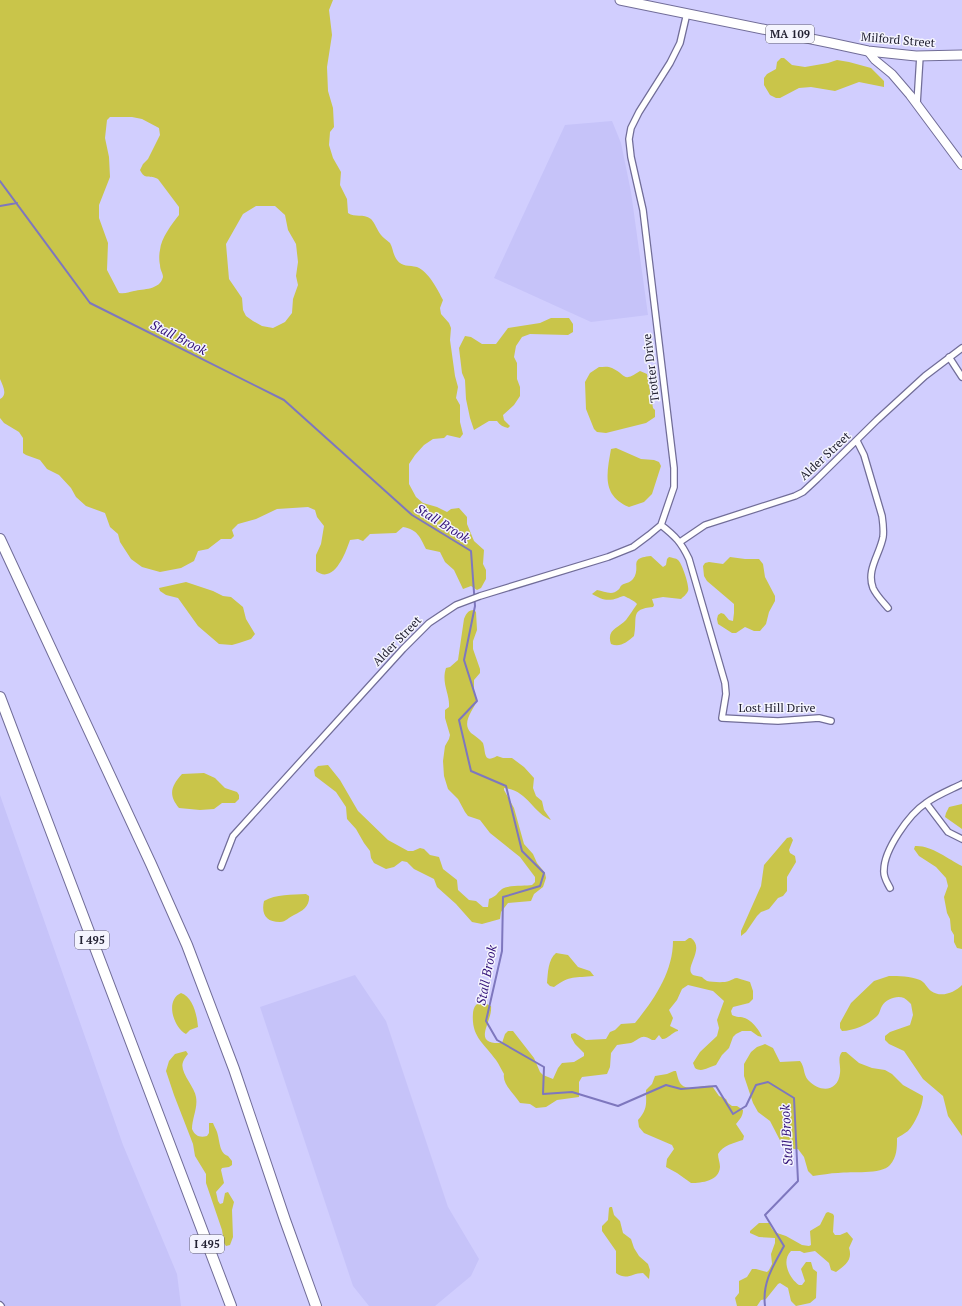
<svg xmlns="http://www.w3.org/2000/svg" width="962" height="1306" viewBox="0 0 962 1306" font-family="'PT Serif',serif">
  <style>
    .built { fill: #c6c3f9 }
    .green { fill: #c9c54a; fill-rule: evenodd }
    .lines { fill: none; stroke-linecap: round; stroke-linejoin: round }
    .stream { stroke: #7e77be; stroke-width: 2 }
    .street-casing { stroke: #716d98; stroke-width: 8 }
    .secondary-casing { stroke: #716d98; stroke-width: 10 }
    .primary-casing { stroke: #716d98; stroke-width: 11 }
    .highway-casing { stroke: #716d98; stroke-width: 12 }
    .street { stroke: #fff; stroke-width: 5.5 }
    .secondary { stroke: #fff; stroke-width: 8 }
    .primary { stroke: #fff; stroke-width: 9 }
    .highway { stroke: #fff; stroke-width: 10 }
    .labels { text-anchor: middle; stroke-width: 3; stroke-linejoin: round; paint-order: stroke }
    .shield { fill: #f4f4fe; stroke: #626170; stroke-width: 1 }
    .shield-label { font-size: 11px; font-weight: bold; fill: #232233 }
    .street-label { font-size: 12px; fill: #232233; stroke: #f4f4fe }
    .water-label { font-size: 13px; font-style: italic; fill: #33127a; stroke: #f4f4fe }
  </style>
  <rect width="100%" height="100%" fill="#d1cefe"/>
  <path class="built" d="M612,121L621,143L631,192L648,315L591,322L494,278L565,125Z
    M0,795L123,1145L177,1274L181,1306H0Z
    M355,975L386,1021L448,1207L479,1259L471,1276L435,1306H369L353,1286L260,1007Z"/>
  <path class="green" d="M0,0H333L329,10L332,35L327,67L328,91L333,108L334,127L330,132L329,145L333,158L341,172L340,185L347,199L348,213C355,218 363,213 371,219C375,223 377,230 381,235C383,238 387,240 390,243C393,248 393,255 397,260C402,267 409,265 417,267C428,271 438,290 443,300L440,308L441,314L449,323L451,328L450,340L455,376L458,387L456,398L460,405V422L463,434L460,438L447,435L444,438L433,439L424,445L415,455L409,464V484L416,497L423,503L437,507L447,512L451,509L459,508L467,517V524L474,541L484,550L483,564L486,570V579L481,588L477,590L471,586L463,589L454,570L445,562L440,552L426,549C420,537 418,530 403,527L396,533L370,534L363,541L358,539L350,540C346,552 334,585 316,571V555L321,544L324,526L317,517L315,510L308,507L277,509L256,519L238,524L232,530L234,536L231,539H221L208,549L198,551L194,561L181,568L160,572L142,567L131,559L120,542L118,534L110,527L105,513L86,506L76,497L71,488L59,475L47,469L40,460L26,455L23,453V438L19,432L4,423L0,418V399C8,395 3,386 0,379ZM110,117H132L142,119L159,128L160,135L148,159L143,164L140,170C145,181 150,174 158,179L179,207V215C172,224 161,238 160,250C159,254 159,261 160,265C160,270 163,273 163,277C160,290 143,289 134,291C128,292 126,294 119,293L107,270L108,243L99,218V205L110,177L109,157L105,138L107,120ZM256,206H275L285,215L288,230L296,244L298,262L296,276L298,285L293,299L292,313L285,322L273,328L262,326L253,321L246,316L243,310L242,298L229,279L226,244L243,214Z
    M781,58H784L792,65L805,67L828,63L837,60L849,62L871,68L884,81V87L859,82L835,91L811,87L799,88L780,98H776L770,95L764,85V78L767,74L776,69L777,62Z
    M551,318H569L573,324V332L568,335L530,334L522,337L516,346L514,357L517,363V379L520,387V396L514,405L503,415L504,420L510,426L508,428C503,427 500,425 497,421H489L474,430L470,418L466,399L465,380L462,373L459,348L465,336L471,337L482,344H496L508,328L540,323Z
    M599,367C603,367 608,366 612,368C627,375 622,383 640,371L647,374L653,408L655,410V417L646,423L606,433L597,432L594,429L586,409L585,382L590,373Z
    M616,448L641,459L654,460L659,462L661,466L652,494L644,502L629,507C601,495 607,473 611,449Z
    M651,556L663,567L666,565L667,559L669,557C672,558 676,558 678,560C682,563 690,587 688,591C687,594 683,597 681,599L663,597L652,599L654,605L653,607C629,609 638,618 634,636C627,642 620,648 611,644C606,629 619,628 626,620C629,616 635,607 637,604C635,601 628,598 624,596C622,596 620,597 618,598C607,602 601,599 592,594L597,590C604,591 612,596 618,590C620,589 620,586 622,585C625,583 630,583 633,579C642,567 627,558 651,556Z
    M730,557L745,559H759L763,564L765,577L775,596V601L769,612L766,624L760,631H754L745,627L736,633H732L718,624L717,619L718,615L721,613L724,614L729,620L733,621L734,613V604L707,581L704,576L703,566L705,563L709,562L723,564Z
    M186,582L213,591L223,596L231,597L243,607L246,619L255,634L251,639L239,643L232,645L219,644L198,626L178,598L166,595L160,591L159,588Z
    M474,610L476,612L477,630L473,641V649L480,669V673L474,680V691L477,701C473,710 461,723 471,733C475,736 480,739 483,743C486,752 483,764 497,756L503,758H512L524,767L534,778L533,788L536,796L542,801L544,810L551,820C533,813 527,790 504,788V790L514,808L524,844L533,854L537,863L545,873L546,878L543,887L534,894L531,901L508,903L501,912L500,919L482,924L472,922L456,904L437,887L434,879L414,869L407,862L402,861L394,867L386,869L374,863L371,858L370,851L364,843L356,829L347,819L346,807L336,792L315,776L314,770L318,766L328,765L340,780L358,811L388,840L408,851H413L420,848L424,849L430,855L439,857L443,869L457,880L458,890L469,900L476,901L483,907H488L489,899C498,895 496,894 502,889C507,885 526,886 532,885L535,882V877L520,857L490,833L480,820L468,816L465,812L458,799L448,789L444,776L443,761L445,746L449,739L450,735L445,718V710L449,707C450,694 441,683 446,668L450,667L458,660L464,619C466,614 468,610 474,610Z
    M204,773L215,778L225,788L237,792L239,795V799L235,803H222L214,809L200,810L179,808C168,795 171,786 182,774Z
    M962,804V829L945,817L946,813L949,807Z
    M791,837L793,840L789,850L790,853L795,856L796,862L787,877V891L783,896L778,898L769,909L761,912L757,916L746,932L741,936V931L761,886L764,865L787,838Z
    M915,846C931,845 948,859 962,866V949L957,948L954,942V935L951,930L950,919L947,913L944,897L948,886L946,878L936,867L919,856L914,849Z
    M306,894L309,896C310,906 303,911 294,915C289,917 286,922 280,922C266,922 261,914 264,901C276,894 292,895 306,894Z
    M689,938H691C706,949 683,968 693,975C695,976 699,976 702,977C703,978 705,980 707,981C712,982 724,983 729,981C732,980 734,978 737,978C741,979 746,981 750,982L753,991V999L749,1003L733,1007L731,1011L732,1015C737,1018 742,1016 747,1019C753,1022 760,1031 762,1037L758,1036L751,1031H742L736,1034L733,1037L729,1048L722,1055L716,1065C708,1067 702,1073 695,1068L693,1063L700,1052L717,1036L719,1028L717,1020L724,1001L713,991L688,985L682,989L677,1000L669,1010L673,1018L670,1026L678,1030V1031C672,1032 667,1040 662,1039L659,1035L655,1040H652C641,1033 641,1039 631,1043C626,1044 621,1044 617,1045L611,1053L610,1067L607,1074L582,1077L579,1082V1097L557,1100L546,1107L536,1108L530,1104L520,1103C515,1095 502,1084 504,1074C501,1069 499,1064 496,1060C484,1043 471,1037 473,1013C473,1011 474,1007 476,1005C480,1001 487,1004 491,1006C493,1022 470,1045 502,1043L505,1034L508,1031H513L534,1058L540,1072L543,1075L553,1079L558,1068L562,1063L574,1062L584,1056V1053L575,1044L571,1037V1034L575,1033L586,1040L606,1039L610,1032L615,1030L621,1024L635,1023C654,1000 673,972 673,941H685Z
    M556,953L568,955L578,967L590,971L594,976C575,978 570,975 554,987L550,986L547,983C548,972 548,960 556,953Z
    M889,976C899,976 910,976 920,980C925,982 927,988 931,991C941,998 954,993 962,985V1136L948,1116L943,1096L923,1079L904,1051L889,1044L885,1040V1036L890,1032L910,1025L913,1015L911,1004C909,1002 907,1000 904,998C897,995 886,999 882,1006C880,1009 880,1014 876,1017C869,1024 853,1031 842,1031L840,1028V1023L851,1003L874,981Z
    M181,993C193,997 197,1015 198,1027L190,1030L186,1034C173,1027 165,1000 181,993Z
    M765,1044L773,1048L780,1062L800,1061C805,1067 803,1074 808,1080C820,1093 838,1092 840,1073C841,1065 837,1058 842,1052H846L859,1063L872,1068L885,1070L892,1074L903,1085L923,1096C923,1106 915,1124 908,1131C904,1134 900,1136 897,1138C897,1148 897,1157 890,1165C881,1175 851,1171 838,1173C830,1173 822,1175 813,1176L808,1171L804,1157L798,1149H793L791,1151L786,1152L770,1121L758,1112L753,1103L744,1076V1064L751,1052L757,1047Z
    M186,1051L188,1054C186,1056 184,1059 183,1062C179,1072 195,1087 196,1097C198,1108 192,1118 192,1129C195,1136 200,1138 207,1136L209,1133V1123H213C214,1126 216,1129 217,1132C220,1141 219,1153 228,1156L232,1161V1165L229,1167L222,1168L221,1170L224,1183L216,1192L218,1201L220,1204L223,1203L225,1193L228,1192L234,1202L232,1210L233,1237L230,1245L226,1246L224,1243L222,1230L206,1183V1174L195,1156L193,1144L174,1095L166,1071L169,1061L175,1054Z
    M674,1071H676C677,1074 678,1080 680,1083C687,1093 702,1084 712,1086L719,1096L726,1099L728,1103L732,1106H737L743,1110C743,1116 740,1119 736,1124L744,1136L743,1140C734,1143 723,1145 718,1154C718,1158 720,1163 720,1167C719,1181 702,1183 691,1183L677,1173L666,1167L667,1159L674,1149L672,1145L644,1133L639,1127L638,1120C648,1109 646,1103 646,1090L652,1084L655,1076L667,1074Z
    M610,1207H612L614,1215L620,1221L623,1233L631,1239L634,1248L639,1256L648,1264L650,1270L649,1279L643,1273C632,1273 627,1281 616,1273V1251L602,1231V1226L608,1220L609,1208Z
    M828,1212L833,1214L834,1216L833,1232L835,1235H840L847,1232L853,1239L849,1248C853,1260 845,1265 836,1272L831,1270L829,1263L815,1251L804,1253L800,1251H791C781,1261 789,1278 799,1285H802L805,1281L801,1269L806,1262H811L813,1269L817,1272L816,1298L810,1303L796,1306L791,1301L788,1288L780,1283L778,1284L766,1299L761,1300L757,1306H737L735,1298L739,1293V1281L747,1277L752,1269H756L767,1272L769,1270L772,1264L771,1254L775,1243V1238L759,1237L750,1233V1231L759,1223H769L772,1229L777,1233L786,1236L802,1245L809,1246L811,1245L810,1231L820,1225L826,1213Z"/>
  <g class="lines">
    <path class="stream" d="M0,181L90,303L284,400L412,515L471,551L475,606L464,660L477,701L459,720L471,771L506,786L522,851L544,873L540,886L503,897L502,951L486,1021L497,1040L544,1067L543,1094L572,1092L618,1106L666,1085L681,1089L716,1086L733,1114L746,1106L756,1085L768,1082L794,1098L798,1181L765,1215L784,1246C773,1266 762,1283 765,1306
      M0,206L17,203"/>
    <g class="street-casing">
      <path id="street" d="M687,13L680,43L670,63L639,112L631,128L629,139L631,157L643,210L674,468V487L661,525C675,536 681,542 689,559L725,683L726,694L722,718L778,721L819,718L831,721
        M917,104L920,56
        M949,357L962,377
        M857,441L864,455L882,516C883,523 884,530 883,537C880,554 866,570 873,588C876,595 883,602 888,608
        M680,542L705,525L795,496L803,492L817,479L877,420L925,376L962,348
        M926,803L948,832L962,839
        M221,867L233,836L403,649L429,623L456,605L480,596L608,557L633,547L649,535L661,525
        M890,888C887,882 883,877 884,870C884,850 909,814 926,803C937,795 950,790 962,784
        M0,1305L1,1306"/>
    </g>
    <g class="secondary-casing">
      <path id="secondary" d="M868,51L875,60L892,74L910,95L962,165"/>
    </g>
    <g class="primary-casing">
      <path id="primary" d="M620,0L831,43L868,51L916,56L962,55"/>
    </g>
    <g class="highway-casing">
      <path id="highway" d="M0,539L151,864L187,945L234,1069L285,1220L316,1306
        M0,697L231,1306"/>
    </g>
    <use href="#street" class="street"/>
    <use href="#secondary" class="secondary"/>
    <use href="#primary" class="primary"/>
    <use href="#highway" class="highway"/>
  </g>
  <g class="labels">
    <g class="shield">
      <rect x="766" y="25" width="48" height="18" rx="3"/>
      <rect x="75" y="931" width="34" height="18" rx="3"/>
      <rect x="190" y="1235" width="34" height="18" rx="3"/>
    </g>
    <g class="shield-label">
      <text x="790" y="38">MA 109</text>
      <text x="92" y="944">I 495</text>
      <text x="207" y="1248">I 495</text>
    </g>
    <g class="street-label">
      <text transform="translate(898 40) rotate(5)" y="4">Milford Street</text>
      <text transform="translate(651 368) rotate(-97)" y="4">Trotter Drive</text>
      <text transform="translate(825 456) rotate(-43)" y="4">Alder Street</text>
      <text transform="translate(397 641) rotate(-46)" y="4">Alder Street</text>
      <text x="777" y="712">Lost Hill Drive</text>
    </g>
    <g class="water-label">
      <text transform="translate(179 337) rotate(27)" y="5">Stall Brook</text>
      <text transform="translate(443 523) rotate(32)" y="5">Stall Brook</text>
      <text transform="translate(486 975) rotate(-79)" y="5">Stall Brook</text>
      <text transform="translate(786 1135) rotate(-93)" y="5">Stall Brook</text>
    </g>
  </g>
</svg>
